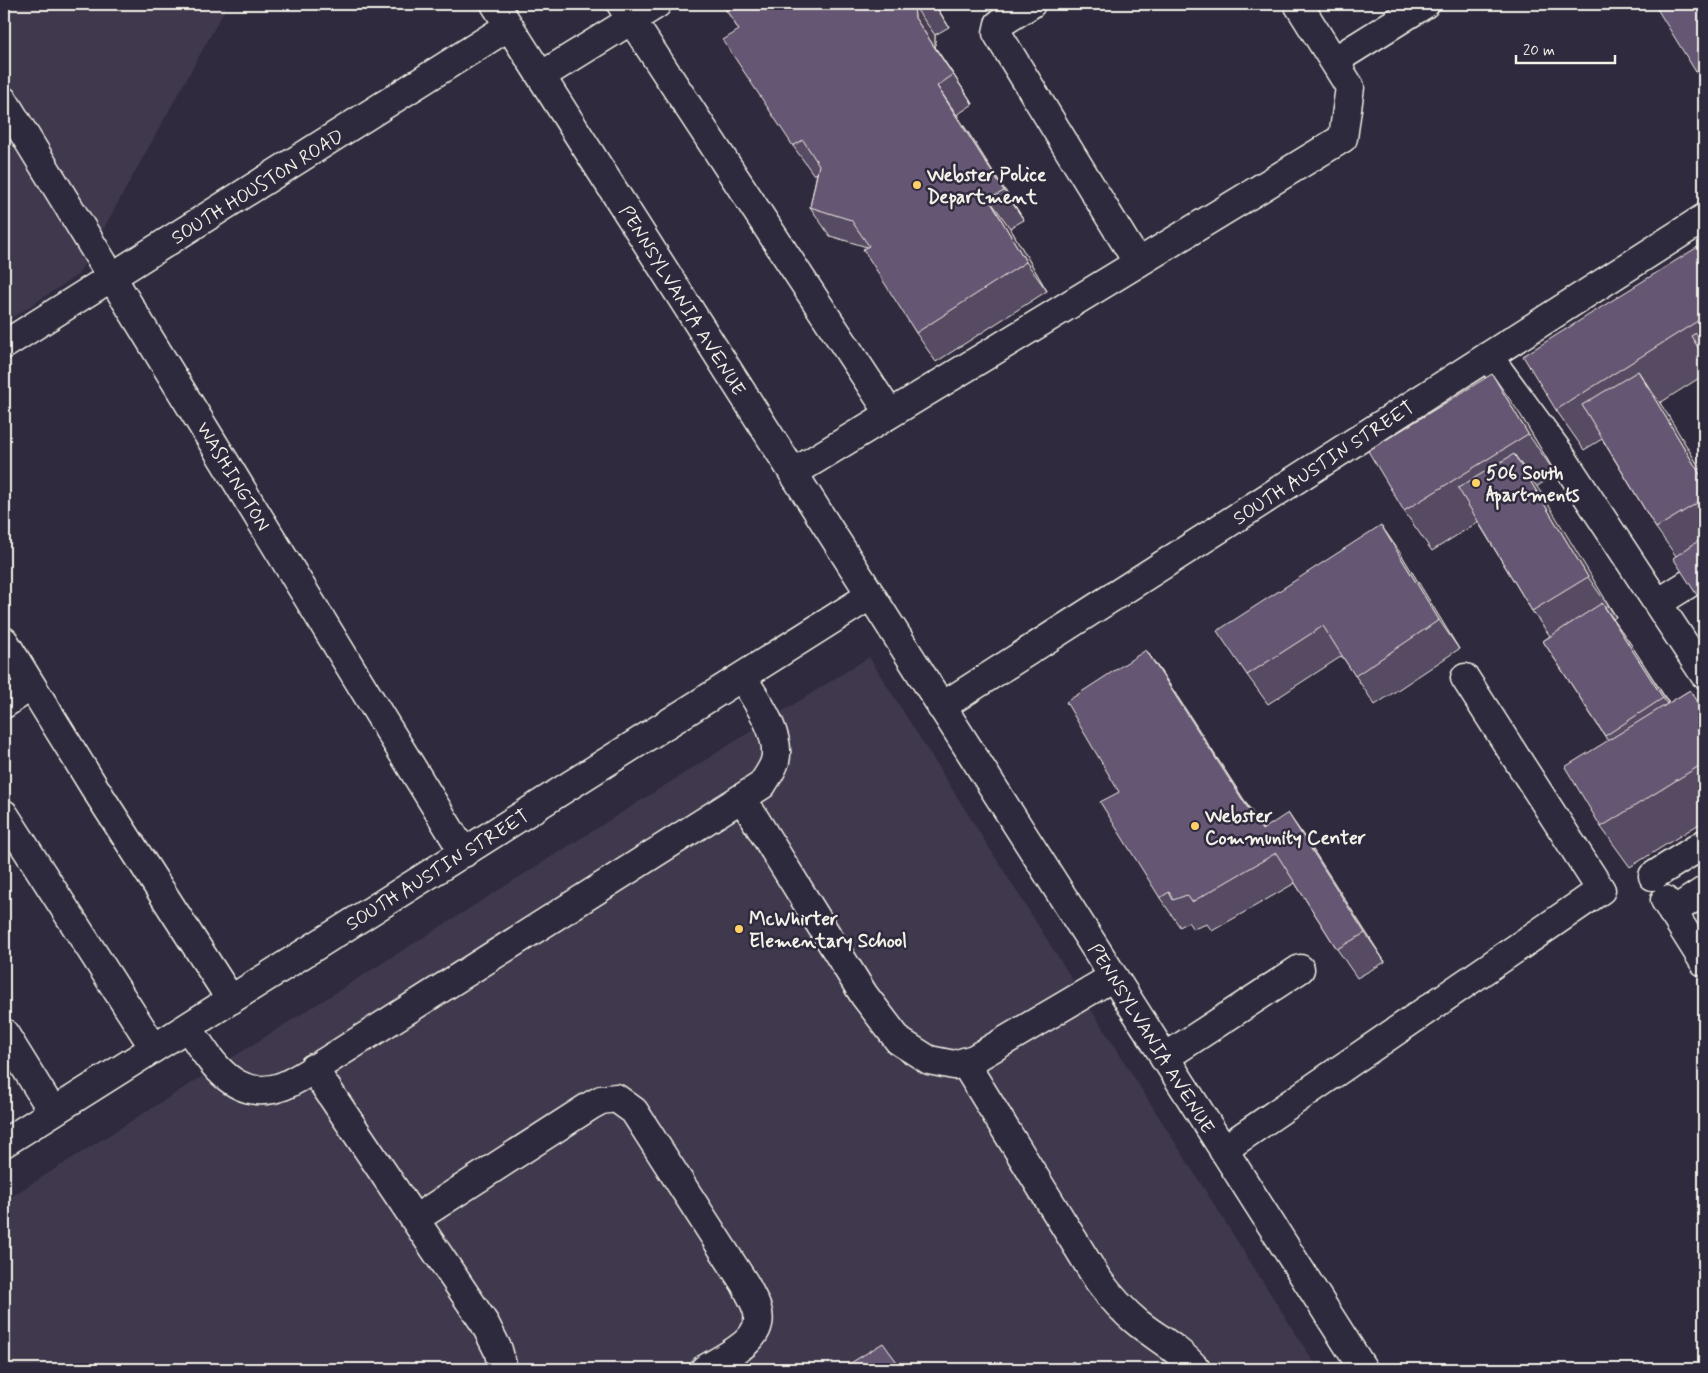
<svg xmlns="http://www.w3.org/2000/svg" width="1708" height="1373" viewBox="0 0 1708 1373" font-family="Mynerve,sans-serif">
  <style>
    .built { fill: #3f384d }
    .lines { fill: none; stroke-linecap: round; stroke-linejoin: round }
    .minor-casing { stroke: #f4f1e8; stroke-width: 31 }
    .minor { stroke: #2f2a3d; stroke-width: 28 }
    .wall { fill: #574b63; stroke: #f4f1e8 }
    .shaded-wall { fill: #473d50; stroke: #f4f1e8 }
    .building { fill: #655773; stroke: #f4f1e8 }
    .poi-dot { fill: #ffd166; stroke: #2f2a3d; stroke-width: 2 }
    .labels { text-anchor: middle; stroke-width: 5; stroke-linejoin: round; paint-order: stroke }
    .poi-label { font-size: 19px; font-weight: bold; fill: #f4f1e8; stroke: #2f2a3d; text-anchor: start }
    .street-label { font-size: 19px; fill: #f4f1e8; stroke: #2f2a3d }
  </style>
  <rect width="100%" height="100%" fill="#2f2a3d"/>
  <filter id="ink" filterUnits="userSpaceOnUse"><feTurbulence type="fractalNoise" baseFrequency=".02" numOctaves="2"/><feDisplacementMap in="SourceGraphic" scale="10" xChannelSelector="R" yChannelSelector="G"/><feConvolveMatrix kernelMatrix="1 2 1 2 8 2 1 2 1" color-interpolation-filters="sRGB"/></filter>
  <g filter="url(#ink)">
    <path class="built" d="M4,4H228L78,275L4,323Z
      M869,657L1318,1369H4V1201Z"/>
    <g class="lines">
      <g class="minor-casing">
        <path id="minor" d="M495,4L1363,1369
          M621,4L890,414
          M1031,4L999,24L997,33L1138,263
          M1334,61L1425,4
          M541,76L657,4
          M4,101L464,853
          M4,345L509,26
          M1488,356L1559,453L1704,674
          M793,473L1343,138L1350,87L1298,4
          M1658,603L1704,574
          M4,641L96,790L231,1000
          M4,704L31,686
          M941,707L1704,218
          M742,798L864,995L899,1041L929,1060L954,1065L974,1059L1113,977
          M4,814L154,1048
          M1653,876L1704,844
          M1665,900L1704,962
          M1672,912L1704,891
          M188,1027C210,1061 235,1104 283,1086C300,1079 318,1066 333,1057L762,785C766,778 773,769 775,761C782,735 755,698 742,677
          M4,1033L53,1112
          M1164,1058L1300,969
          M964,1062L1098,1280C1110,1296 1122,1310 1138,1323C1157,1338 1180,1350 1196,1369
          M313,1068L485,1324L498,1350L502,1365L500,1369
          M4,1143L871,595
          M1223,1150L1601,890L1465,678
          M415,1219L590,1106L601,1100L616,1098L634,1111L745,1284C749,1292 754,1300 757,1309C767,1339 726,1356 705,1369"/>
      </g>
      <use href="#minor" class="minor"/>
    </g>
    <path class="wall" d="M134,4H144L137,8Z
      M722,4H935L949,27L935,35V47L973,104L957,115L1024,220L1010,228L1047,291L936,362L916,333L867,247L830,236L810,207L817,173L814,175L793,146L739,30Z
      M1704,4V85L1696,72Z
      M1704,243V375L1660,403L1704,475V606L1676,556L1656,528L1602,439L1584,450L1556,410Z
      M1520,414L1556,474L1536,487L1616,617L1613,619L1630,643L1669,703L1690,690L1704,711V821L1630,867L1601,827L1608,741L1543,641L1550,636L1532,611L1478,522L1432,551L1404,511Z
      M1401,554L1459,649L1375,705L1342,656L1268,704L1247,675Z
      M1146,650L1166,679L1263,829L1308,842L1385,962L1357,978L1337,949L1295,883L1212,931L1207,924L1193,929L1188,922L1180,927L1160,898Z"/>
    <path class="shaded-wall" d="M934,4H935L949,27Z
      M914,6L935,35V47L973,104L915,18Z
      M937,86L957,115L1024,220L1004,191Z
      M989,199L1010,228L1047,291L1026,262Z
      M1638,371L1666,412L1704,475V481Z
      M1492,374L1520,414L1556,474L1528,434Z
      M1514,454L1542,494L1616,617L1588,577Z
      M1381,525L1401,554L1459,649L1439,620Z
      M1602,603L1630,643L1691,739L1663,698Z
      M1146,650L1166,679L1282,859L1262,830Z
      M1690,690L1704,711V714Z
      M1288,813L1308,842L1385,962L1365,933Z"/>
    <path class="building" d="M722,4H918L914,6L915,18L953,75L937,86L1004,191L989,199L1026,262L916,333L863,249L869,246L851,220L810,207L819,165L803,140L793,146L723,40L739,30Z
      M1654,4H1704V67L1696,72Z
      M1704,243V317L1556,410L1523,356Z
      M1704,328V357L1691,336Z
      M1638,371L1704,481V499L1656,528L1582,405Z
      M1492,374L1528,434L1404,511L1368,451Z
      M1514,454L1588,577L1532,611L1458,488Z
      M1381,525L1439,620L1355,676L1323,626L1247,675L1217,631Z
      M1704,537V606L1673,558Z
      M1602,603L1663,698L1605,736L1543,641Z
      M1146,650L1262,830L1288,813L1365,933L1337,949L1276,853L1192,902L1187,895L1173,900L1169,892L1160,898L1100,802L1119,792L1066,702Z
      M1690,690L1704,714V763L1601,827L1565,767Z
      M883,1343L902,1369H841Z
      M1073,1361L1078,1369H1062Z"/>
  </g>
  <g class="poi-dot">
    <circle cx="917" cy="185" r="5"/>
    <circle cx="1476" cy="483" r="5"/>
    <circle cx="1195" cy="826" r="5"/>
    <circle cx="739" cy="929" r="5"/>
  </g>
  <g class="labels">
    <g class="poi-label">
      <text x="927" y="181">Webster Police<tspan x="927" dy="22">Department</tspan></text>
      <text x="1486" y="479">506 South<tspan x="1486" dy="22">Apartments</tspan></text>
      <text x="1205" y="822">Webster<tspan x="1205" dy="22">Community Center</tspan></text>
      <text x="749" y="925">McWhirter<tspan x="749" dy="22">Elementary School</tspan></text>
    </g>
    <g class="street-label">
      <text transform="translate(257 186) rotate(-32)" y="7">SOUTH HOUSTON ROAD</text>
      <text transform="translate(683 300) rotate(58)" y="7">PENNSYLVANIA AVENUE</text>
      <text transform="translate(1323 462) rotate(-33)" y="7">SOUTH AUSTIN STREET</text>
      <text transform="translate(234 476) rotate(59)" y="7">WASHINGTON</text>
      <text transform="translate(437 869) rotate(-32)" y="7">SOUTH AUSTIN STREET</text>
      <text transform="translate(1152 1038) rotate(58)" y="7">PENNSYLVANIA AVENUE</text>
    </g>
  </g>
  <rect width="1708" height="1373" fill="none" stroke="#2f2a3d" stroke-width="20"/>
  <rect x="10" y="10" width="1688" height="1353" fill="none" stroke="#f4f1e8" stroke-width="2" filter="url(#ink)"/>
  <path d="M1516 55v8h99v-8" fill="none" stroke="#f4f1e8" stroke-width="2.5"/>
  <text x="1523" y="55" font-size="15" fill="#f4f1e8" stroke="#2f2a3d" stroke-width="4" paint-order="stroke">20 m</text>
</svg>
